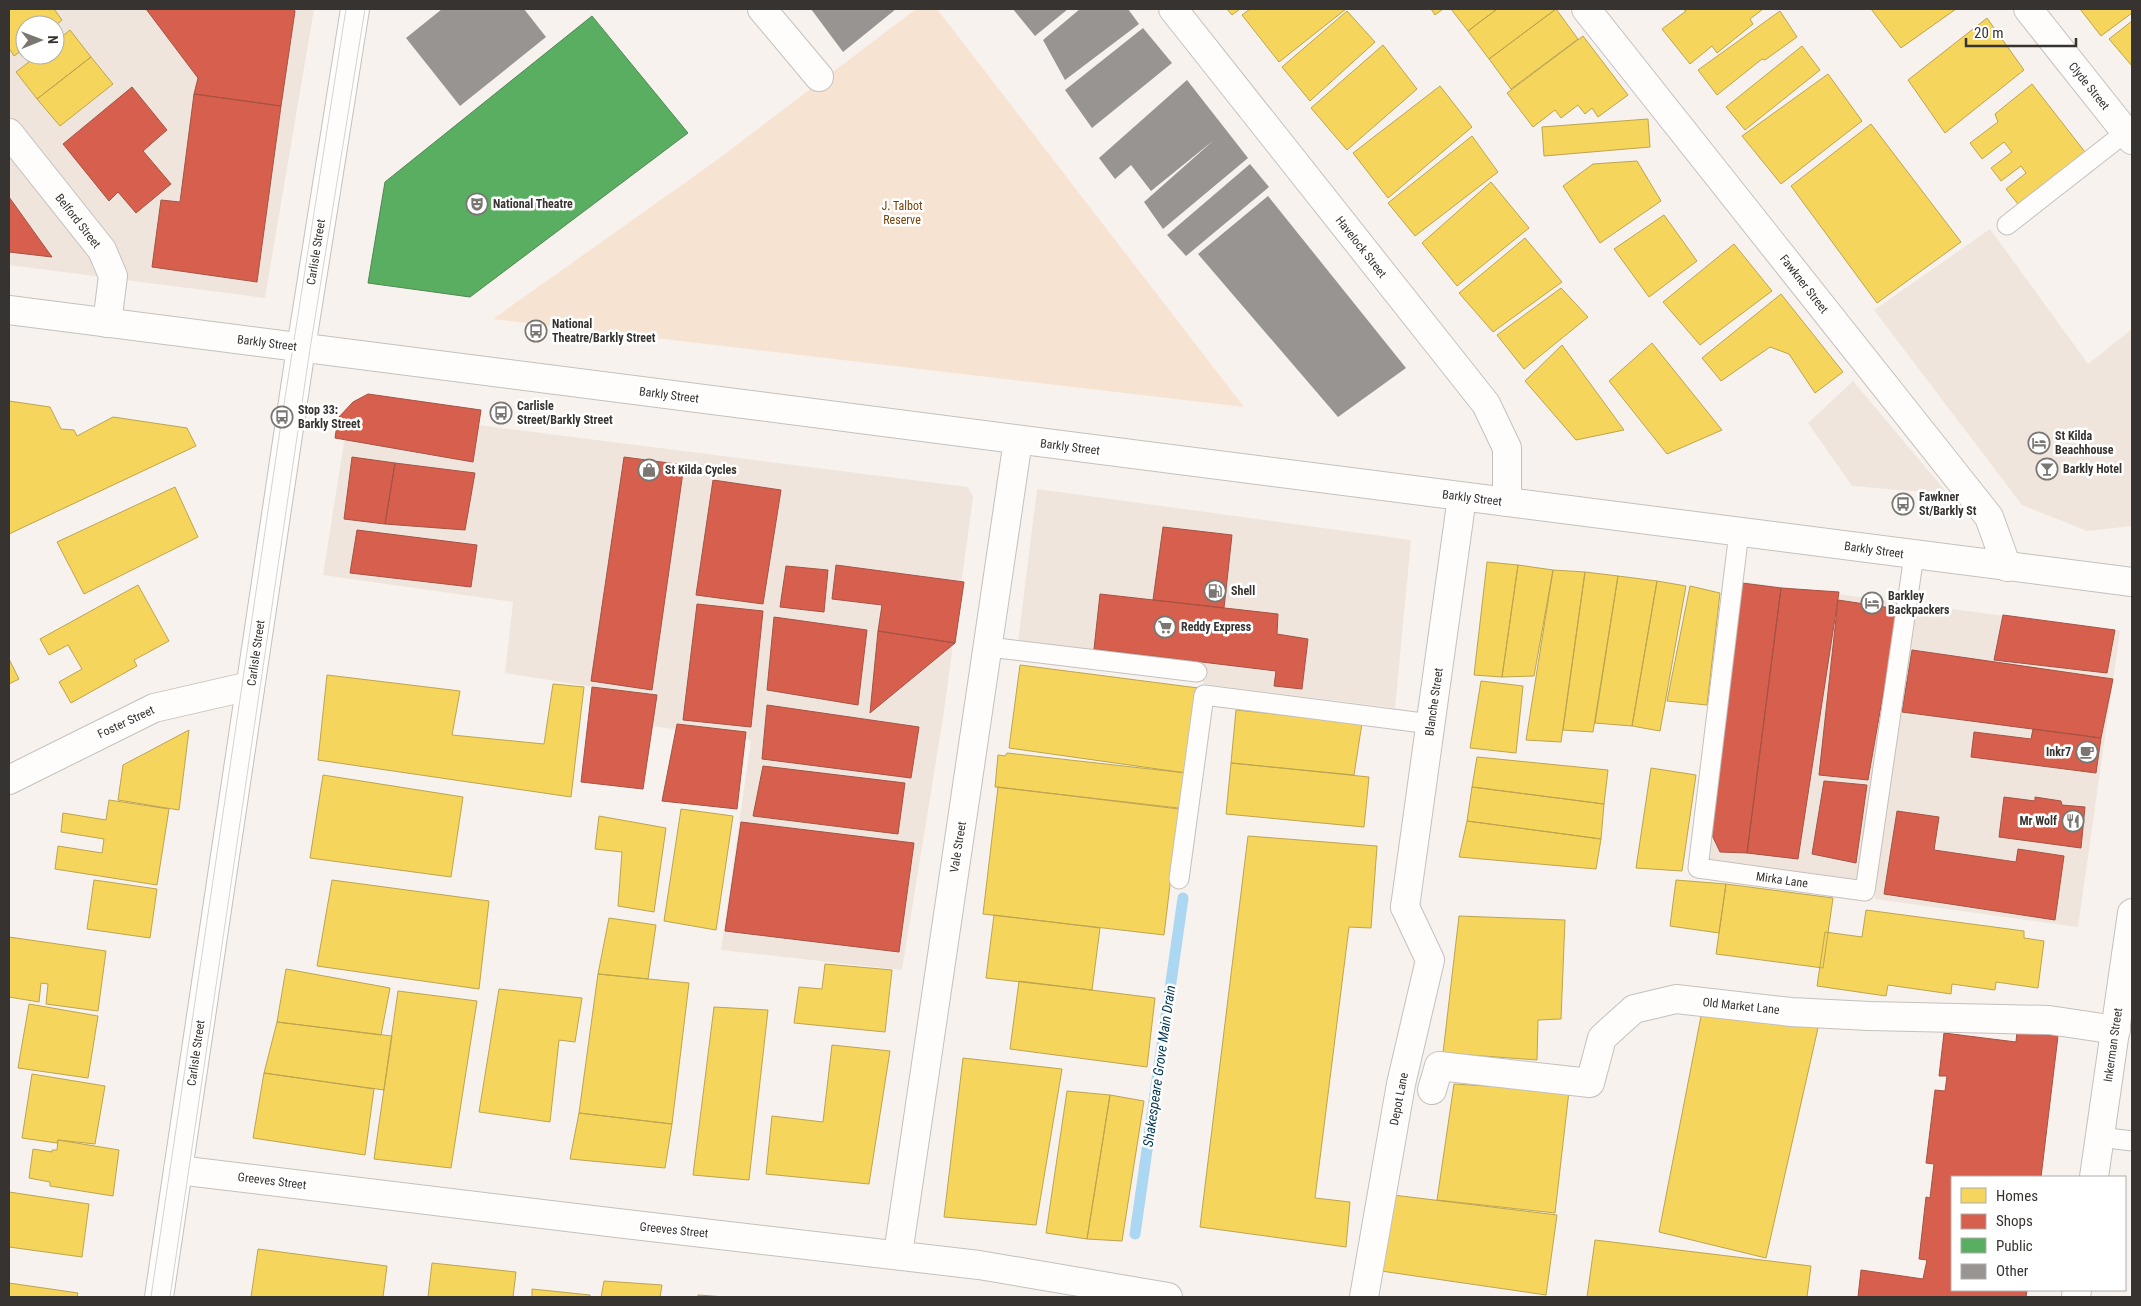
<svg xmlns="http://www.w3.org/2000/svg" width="2141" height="1306" viewBox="0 0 2141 1306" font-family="'Roboto Condensed',sans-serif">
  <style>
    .built { fill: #f0e5dc; fill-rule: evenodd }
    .green { fill: #f7e3d2 }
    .homes { fill: #f6d55c; stroke: #bda44f }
    .shops { fill: #d6604d; stroke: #a65244 }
    .public { fill: #5aae61; stroke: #508952 }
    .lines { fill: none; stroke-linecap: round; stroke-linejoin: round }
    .stream { stroke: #abd7f3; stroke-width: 11 }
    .building { fill: #989491 }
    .service-casing { stroke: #c4c0bd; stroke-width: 21 }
    .pedestrian-casing { stroke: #c4c0bd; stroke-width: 30 }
    .minor-casing { stroke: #c4c0bd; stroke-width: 30 }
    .tertiary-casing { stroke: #c4c0bd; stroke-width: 30 }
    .secondary-casing { stroke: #c4c0bd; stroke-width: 30 }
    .service { stroke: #fefdfc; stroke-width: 19 }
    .pedestrian { stroke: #fefdfc; stroke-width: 28 }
    .minor { stroke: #fefdfc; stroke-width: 28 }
    .tertiary { stroke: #fefdfc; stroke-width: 28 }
    .secondary { stroke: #fefdfc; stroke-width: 28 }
    .tram { stroke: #d4d3d2; stroke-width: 1 }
    .labels { text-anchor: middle; stroke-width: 5; stroke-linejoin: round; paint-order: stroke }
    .street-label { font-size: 12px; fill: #373330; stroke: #fff }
    .poi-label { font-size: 12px; font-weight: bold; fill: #373330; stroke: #fff; text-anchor: start }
    .park-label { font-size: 12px; fill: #754209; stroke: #fff }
    .water-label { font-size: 14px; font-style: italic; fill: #003752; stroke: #fff }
  </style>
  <rect width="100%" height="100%" fill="#f7f2ed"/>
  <path class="built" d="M9,9H314L265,298L9,265ZM25,25H55V55H25Z
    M1990,229L2088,364L2132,329V526L2087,531L2022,505L1874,310Z
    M1853,381L1948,494L1852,486L1808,423Z
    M359,410L968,487L973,497L943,718L902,970L721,950L751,740L652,726L656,697L505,673L513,602L323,575L348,417Z
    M1037,489L1411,540L1395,708L1203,684L1205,665L1018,642Z
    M1746,582L2120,631L2078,927L1875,899L1877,882L1708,860Z"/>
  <path class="green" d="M916,9H937L1244,407L493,319L717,160Z"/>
  <path class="homes" d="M9,9H54L62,20L55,26L25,25V48L14,56L9,48Z
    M1227,9H1240L1232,15Z
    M1250,9H1346L1279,62L1242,15Z
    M1431,9H1443L1435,15Z
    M1451,9H1497L1468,31Z
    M1497,9H1556L1489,59L1468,31Z
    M1556,9L1578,39L1511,89L1489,59Z
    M1683,9H1763L1750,19L1753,24L1717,53L1712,46L1690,64L1662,29L1686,11Z
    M1871,9H1956L1901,48Z
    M2080,9H2131L2132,13L2101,36Z
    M1347,11L1375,42L1310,101L1282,67Z
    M1780,11L1797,37L1765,60L1762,59L1717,95L1698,70Z
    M1987,18L2024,70L1945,133L1908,80Z
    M2132,21V66L2109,39Z
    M70,30L91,57L37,99L16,72L38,55H55V42Z
    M1583,36L1628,95L1598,117L1592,108L1585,114L1578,105L1561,118L1555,110L1533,127L1507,93Z
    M1383,45L1417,89L1347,150L1311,108Z
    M1802,46L1820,70L1745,130L1726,107Z
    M91,57L113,84L60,126L37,99Z
    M1828,74L1862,121L1781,184L1742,136Z
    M2032,84L2085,152L2018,204L2006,189L2026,173L2021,166L2001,181L1991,168L2012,152L2004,142L1982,159L1970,143L1998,122L1995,114Z
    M1440,86L1472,127L1388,198L1353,153Z
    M1648,119L1650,147L1544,156L1542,127Z
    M1871,124L1961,242L1877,303L1791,186Z
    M1472,136L1498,172L1415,236L1388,203Z
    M1637,161L1661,201L1600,243L1563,186L1593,164Z
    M1491,182L1529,228L1457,286L1422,243Z
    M1664,215L1697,261L1649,297L1614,249Z
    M1525,238L1562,282L1493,332L1459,293Z
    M1734,244L1772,291L1700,345L1663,302Z
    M1561,288L1588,317L1524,369L1497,335Z
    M1781,294L1843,372L1815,393L1789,354L1770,347L1721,381L1702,358Z
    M1652,343L1722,430L1667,454L1609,381Z
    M1562,345L1624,430L1576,440L1525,381Z
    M9,401L50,407L61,429L74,430L77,436L113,417L187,428L196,446L9,534Z
    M175,487L198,537L84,594L57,542Z
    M1487,562L1518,565L1502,677L1474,675Z
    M1518,565L1553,570L1534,676L1502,677Z
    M1553,570L1585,572L1561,742L1526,740Z
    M1585,572L1618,576L1593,732L1563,730Z
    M1618,576L1657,581L1632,726L1595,723Z
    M1657,581L1686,586L1660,731L1632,726Z
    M138,585L169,641L134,660L137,666L71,703L59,682L82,669L68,645L49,655L40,639Z
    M1690,586L1720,593L1707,705L1667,701Z
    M9,659L19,679L9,684Z
    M1020,665L1198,688L1186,773L1009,748Z
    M327,675L460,691L452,735L544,744L553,684L584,687L571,797L318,760Z
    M1481,681L1523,686L1516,753L1470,748Z
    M1236,710L1362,723L1354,775L1231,763Z
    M189,730L179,810L118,800L123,765Z
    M1007,753L1186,773L1187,809L995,787L998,755L1005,756Z
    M1477,757L1608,770L1604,804L1472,787Z
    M1231,763L1369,777L1364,827L1226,814Z
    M1651,768L1696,775L1682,871L1636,868Z
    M323,775L463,797L451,877L310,858Z
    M998,787L1179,809L1164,935L983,914Z
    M1472,787L1604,804L1601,839L1467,821Z
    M109,800L169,809L157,885L55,869L58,846L102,853L104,839L61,832L63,813L106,820Z
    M681,809L733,816L716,930L664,921Z
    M599,816L666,828L654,912L618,906L622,852L595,849Z
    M1467,821L1601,839L1596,869L1459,857Z
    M1248,836L1377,846L1371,928L1349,927L1315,1198L1350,1202L1346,1247L1200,1227Z
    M94,880L157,889L150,938L87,929Z
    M332,880L489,901L479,989L317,966Z
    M1676,880L1726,884L1719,933L1670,926Z
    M1726,884L1833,898L1823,968L1716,954Z
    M1866,910L2024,931V938L2044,941L2038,988L1996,982L1995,990L1952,984L1951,994L1888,985L1886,996L1817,986L1825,932L1862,937Z
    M994,915L1100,928L1092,990L986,978Z
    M1459,916L1565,920L1561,1019L1538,1020L1537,1060L1443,1053Z
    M609,918L656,925L648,979L598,974Z
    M9,937L106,951L98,1011L46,1004L48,984L41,983L39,1002L9,997Z
    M825,964L892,970L885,1032L794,1023L799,987L822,989Z
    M286,969L390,988L381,1035L277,1022Z
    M598,974L689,983L672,1124L579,1113Z
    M1019,981L1155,998L1147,1067L1010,1049Z
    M499,989L582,998L575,1042L559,1040L550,1122L479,1112Z
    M398,991L477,1001L451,1168L374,1159Z
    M29,1004L98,1016L88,1078L18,1068Z
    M1703,1006L1818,1028L1766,1258L1659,1232Z
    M714,1007L768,1010L749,1180L693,1175Z
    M277,1022L392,1036L384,1090L264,1073Z
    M832,1045L890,1051L869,1184L766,1174L772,1116L823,1122Z
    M963,1058L1062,1069L1036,1225L944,1217Z
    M264,1073L374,1089L365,1155L253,1138Z
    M32,1074L105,1086L95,1144L58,1140L57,1143L22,1138Z
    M1454,1084L1569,1091L1555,1213L1437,1200Z
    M1067,1091L1110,1095L1087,1239L1046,1233Z
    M1110,1095L1144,1101L1122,1241L1087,1239Z
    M579,1113L672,1124L665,1168L570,1159Z
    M58,1140L119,1150L113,1196L50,1186V1182L29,1178L33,1149L52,1152V1150H57Z
    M9,1192L89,1204L82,1257L9,1247Z
    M1393,1195L1557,1215L1546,1295L1381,1271Z
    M1595,1240L1811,1266L1807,1297H1587Z
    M258,1249L387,1266L383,1297H251Z
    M432,1263L516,1272L513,1297H428Z
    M604,1281L662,1285L660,1297H601Z
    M9,1283L78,1293L77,1297H9Z
    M532,1289L590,1295V1297H532Z
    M698,1295L725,1297H698Z"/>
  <path class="shops" d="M146,9H293L295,11L281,106L194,94L198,78Z
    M132,87L167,130L143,151L171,184L136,213L118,192L109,201L63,144Z
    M194,94L281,106L257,282L152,267L161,200L180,202Z
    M9,197L52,257L9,252Z
    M368,394L481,410L473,462L335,438L338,418L353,402Z
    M352,457L395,463L385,524L344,519Z
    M624,457L684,465L652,690L591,681Z
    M395,463L475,473L465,530L385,524Z
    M713,480L781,490L763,604L696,595Z
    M1163,527L1232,535L1224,608L1153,600Z
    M357,530L477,545L471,587L350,573Z
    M836,565L964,582L955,643L878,631L882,605L832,599Z
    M786,566L828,570L824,612L780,607Z
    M1742,583L1781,588L1747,853L1720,852L1711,833Z
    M1781,588L1839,592L1798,859L1747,853Z
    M1100,594L1278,614L1277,634L1308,639L1302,689L1274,686L1276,671L1094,649Z
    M1838,600L1898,609L1868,780L1819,775Z
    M697,604L763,611L751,727L683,720Z
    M2003,615L2115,630L2107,673L1994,660Z
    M774,617L867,630L858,705L767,690Z
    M878,631L955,643L870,713Z
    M1912,650L2113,679L2101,738L1902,712Z
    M592,687L657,695L643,789L581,782Z
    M767,705L919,727L911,778L762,759Z
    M677,724L746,732L737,809L662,801Z
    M2033,729L2101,738L2096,773L1971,757L1974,732L2031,739Z
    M763,766L905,783L898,834L753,816Z
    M1824,781L1867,785L1856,863L1812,854Z
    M2004,797L2035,801V797L2061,801L2062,805L2085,807L2081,848L1999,837Z
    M1897,811L1939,817L1934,850L2016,862L2018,849L2064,856L2055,920L1884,894Z
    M741,822L914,843L899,952L725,931Z
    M2017,1031L2058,1036L2041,1177H1952V1290H2027L2026,1297H1858L1861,1270L1923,1279L1927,1260L1919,1259L1926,1197L1930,1198L1934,1164L1926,1163L1935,1090L1945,1091L1947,1076H1939L1944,1033L2016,1042Z"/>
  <path class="public" d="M592,16L688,133L470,297L368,283L385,182Z"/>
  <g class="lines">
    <path class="stream" d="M1135,1234L1183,898"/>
  </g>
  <path class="building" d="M442,9H524L546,37L460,106L406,38Z
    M811,9H896L843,52Z
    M1013,9H1068L1035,36Z
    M1080,9H1128L1139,24L1065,80L1043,40Z
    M1143,28L1172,63L1092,128L1065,90Z
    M1187,80L1248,158L1163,229L1144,202L1214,140L1151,191L1131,165L1115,179L1099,158Z
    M1250,164L1269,187L1186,256L1167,235Z
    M1268,196L1406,368L1338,417L1198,254Z"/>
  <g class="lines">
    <g class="service-casing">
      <path id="service" d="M2007,225L2126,132
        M1739,532L1698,868L1865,891L1914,555
        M989,647L1197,672
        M1179,879L1204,695L1431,724
        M2100,1137L2132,1141"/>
    </g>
    <g class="pedestrian-casing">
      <path id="pedestrian" d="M1432,1090L1439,1066L1590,1083L1602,1038L1634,1009L1676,999L1791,1012L1869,1016L2049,1020L2116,1030
        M1364,1297L1401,1084L1430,960L1405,907"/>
    </g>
    <g class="minor-casing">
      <path id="minor" d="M762,9L819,77
        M1173,9L1486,404L1507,448V502
        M1586,9L1989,517L2007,567
        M2028,9L2132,140
        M9,133L102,250L113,276L107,323
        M9,780L154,708L241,688H250
        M1405,907L1462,497
        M178,1170L617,1223L979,1265L1168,1297
        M898,1254L1018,440"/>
    </g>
    <g class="tertiary-casing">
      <path id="tertiary" d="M301,348L355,9
        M2094,1177L2132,913
        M2076,1297L2077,1290"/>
    </g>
    <g class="secondary-casing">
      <path id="secondary" d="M9,310L2132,582
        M159,1297L301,348"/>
    </g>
    <use href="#service" class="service"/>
    <use href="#pedestrian" class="pedestrian"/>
    <use href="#minor" class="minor"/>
    <use href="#tertiary" class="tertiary"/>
    <use href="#secondary" class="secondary"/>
    <path class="tram" d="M151,1297L282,417L346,9
      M170,1297L310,349L365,9"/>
  </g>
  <defs>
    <g id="theatre-ring" transform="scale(1.125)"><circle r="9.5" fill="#fff" stroke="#7a7672" stroke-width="1.5"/><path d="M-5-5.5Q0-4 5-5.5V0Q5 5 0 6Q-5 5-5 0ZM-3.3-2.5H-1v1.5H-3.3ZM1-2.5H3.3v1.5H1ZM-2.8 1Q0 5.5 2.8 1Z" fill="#7a7672"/></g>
    <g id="bus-ring" transform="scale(1.125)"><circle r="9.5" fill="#fff" stroke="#7a7672" stroke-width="1.5"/><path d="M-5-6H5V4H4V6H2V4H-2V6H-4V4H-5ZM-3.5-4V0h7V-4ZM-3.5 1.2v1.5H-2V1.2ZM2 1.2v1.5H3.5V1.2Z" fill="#7a7672"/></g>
    <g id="hotel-ring" transform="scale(1.125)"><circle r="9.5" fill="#fff" stroke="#7a7672" stroke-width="1.5"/><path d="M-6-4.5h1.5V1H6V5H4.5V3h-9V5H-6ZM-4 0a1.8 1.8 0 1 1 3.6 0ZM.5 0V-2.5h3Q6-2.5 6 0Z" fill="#7a7672"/></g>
    <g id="bar-ring" transform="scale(1.125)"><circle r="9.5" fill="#fff" stroke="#7a7672" stroke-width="1.5"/><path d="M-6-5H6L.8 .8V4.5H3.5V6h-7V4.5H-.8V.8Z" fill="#7a7672"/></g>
    <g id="shop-ring" transform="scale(1.125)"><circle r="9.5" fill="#fff" stroke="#7a7672" stroke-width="1.5"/><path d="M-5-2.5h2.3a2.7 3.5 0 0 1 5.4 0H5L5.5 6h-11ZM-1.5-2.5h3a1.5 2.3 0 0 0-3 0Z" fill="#7a7672"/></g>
    <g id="fuel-ring" transform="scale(1.125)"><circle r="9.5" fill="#fff" stroke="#7a7672" stroke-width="1.5"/><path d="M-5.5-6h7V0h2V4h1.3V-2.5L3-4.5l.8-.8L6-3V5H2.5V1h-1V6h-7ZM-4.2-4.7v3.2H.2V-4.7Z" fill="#7a7672"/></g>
    <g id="supermarket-ring" transform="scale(1.125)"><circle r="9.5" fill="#fff" stroke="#7a7672" stroke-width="1.5"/><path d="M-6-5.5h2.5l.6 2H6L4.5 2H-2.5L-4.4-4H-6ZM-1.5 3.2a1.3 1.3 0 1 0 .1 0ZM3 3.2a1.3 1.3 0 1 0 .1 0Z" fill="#7a7672"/></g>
    <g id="cafe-ring" transform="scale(1.125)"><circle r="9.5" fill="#fff" stroke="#7a7672" stroke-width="1.5"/><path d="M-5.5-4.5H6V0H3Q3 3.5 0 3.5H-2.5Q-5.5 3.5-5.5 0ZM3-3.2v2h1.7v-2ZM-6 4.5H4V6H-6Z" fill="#7a7672"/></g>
    <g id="restaurant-ring" transform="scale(1.125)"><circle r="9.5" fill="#fff" stroke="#7a7672" stroke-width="1.5"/><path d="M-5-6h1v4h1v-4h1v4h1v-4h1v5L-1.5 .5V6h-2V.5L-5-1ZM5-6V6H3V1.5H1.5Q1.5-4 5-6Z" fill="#7a7672"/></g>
  </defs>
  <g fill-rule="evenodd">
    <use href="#theatre-ring" x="477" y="204"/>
    <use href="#bus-ring" x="536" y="331"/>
    <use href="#bus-ring" x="501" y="413"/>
    <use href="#bus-ring" x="282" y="417"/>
    <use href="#hotel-ring" x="2039" y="443"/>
    <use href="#bar-ring" x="2047" y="469"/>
    <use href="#shop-ring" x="649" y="470"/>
    <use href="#bus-ring" x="1903" y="504"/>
    <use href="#fuel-ring" x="1215" y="591"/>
    <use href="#hotel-ring" x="1872" y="603"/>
    <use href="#supermarket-ring" x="1165" y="627"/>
    <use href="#cafe-ring" x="2087" y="752"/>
    <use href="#restaurant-ring" x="2073" y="821"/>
  </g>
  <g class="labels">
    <g class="street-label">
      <text transform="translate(2089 86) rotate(51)" y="4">Clyde Street</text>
      <text transform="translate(78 221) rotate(52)" y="4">Belford Street</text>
      <text transform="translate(1361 247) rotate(52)" y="4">Havelock Street</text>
      <text transform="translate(316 252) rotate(-81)" y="4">Carlisle Street</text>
      <text transform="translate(1804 284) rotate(52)" y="4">Fawkner Street</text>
      <text transform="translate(267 343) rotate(7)" y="4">Barkly Street</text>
      <text transform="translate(669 395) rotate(7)" y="4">Barkly Street</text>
      <text transform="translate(1070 447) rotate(7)" y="4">Barkly Street</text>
      <text transform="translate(1472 498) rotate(7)" y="4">Barkly Street</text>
      <text transform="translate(1874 550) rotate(8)" y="4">Barkly Street</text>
      <text transform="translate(256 653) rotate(-82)" y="4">Carlisle Street</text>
      <text transform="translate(1434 702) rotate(-82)" y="4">Blanche Street</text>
      <text transform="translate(126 722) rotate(-25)" y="4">Foster Street</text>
      <text transform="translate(958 847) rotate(-81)" y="4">Vale Street</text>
      <text transform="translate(1782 880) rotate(8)" y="4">Mirka Lane</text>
      <text transform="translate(1741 1006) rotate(6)" y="4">Old Market Lane</text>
      <text transform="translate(2113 1045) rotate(-82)" y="4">Inkerman Street</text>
      <text transform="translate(196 1053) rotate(-82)" y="4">Carlisle Street</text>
      <text transform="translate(1399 1099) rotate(-79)" y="4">Depot Lane</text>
      <text transform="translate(272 1181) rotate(7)" y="4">Greeves Street</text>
      <text transform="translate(674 1230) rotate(6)" y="4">Greeves Street</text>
    </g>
    <g class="poi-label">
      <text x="493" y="208">National Theatre</text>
      <text x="552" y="328">National<tspan x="552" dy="14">Theatre/Barkly Street</tspan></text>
      <text x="517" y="410">Carlisle<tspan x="517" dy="14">Street/Barkly Street</tspan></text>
      <text x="298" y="414">Stop 33:<tspan x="298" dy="14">Barkly Street</tspan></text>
      <text x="2055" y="440">St Kilda<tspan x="2055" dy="14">Beachhouse</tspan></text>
      <text x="2063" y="473">Barkly Hotel</text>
      <text x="665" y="474">St Kilda Cycles</text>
      <text x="1919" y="501">Fawkner<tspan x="1919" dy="14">St/Barkly St</tspan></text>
      <text x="1231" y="595">Shell</text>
      <text x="1888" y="600">Barkley<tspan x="1888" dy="14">Backpackers</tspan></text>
      <text x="1181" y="631">Reddy Express</text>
      <text x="2071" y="756" text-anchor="end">Inkr7</text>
      <text x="2057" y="825" text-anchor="end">Mr Wolf</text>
    </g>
    <g class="park-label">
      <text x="902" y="210">J. Talbot<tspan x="902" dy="14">Reserve</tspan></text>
    </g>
    <g class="water-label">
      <text transform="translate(1159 1066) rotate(-82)" y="5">Shakespeare Grove Main Drain</text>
    </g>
  </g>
  <rect width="2141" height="1306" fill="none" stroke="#373330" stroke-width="20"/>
  <rect x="1951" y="1176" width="175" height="115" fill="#ffffff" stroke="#afadac"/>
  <rect x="1961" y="1188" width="25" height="15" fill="#f6d55c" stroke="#afadac"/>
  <text x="1996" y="1201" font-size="15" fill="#373330">Homes</text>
  <rect x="1961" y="1214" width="25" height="15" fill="#d6604d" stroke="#afadac"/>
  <text x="1996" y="1226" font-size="15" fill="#373330">Shops</text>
  <rect x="1961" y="1238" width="25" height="15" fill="#5aae61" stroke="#afadac"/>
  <text x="1996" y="1251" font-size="15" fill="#373330">Public</text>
  <rect x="1961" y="1264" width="25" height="15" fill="#989491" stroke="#afadac"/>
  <text x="1996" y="1276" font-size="15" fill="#373330">Other</text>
  <g transform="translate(40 40) rotate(89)"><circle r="24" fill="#ffffff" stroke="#afadac"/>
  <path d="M0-4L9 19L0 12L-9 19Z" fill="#7a7672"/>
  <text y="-8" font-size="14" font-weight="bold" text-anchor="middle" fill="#373330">N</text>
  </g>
  <path d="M1966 38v8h110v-8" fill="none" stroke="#373330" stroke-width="2.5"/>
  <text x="1974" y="38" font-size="15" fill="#373330" stroke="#ffffff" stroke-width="4" paint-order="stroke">20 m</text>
</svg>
